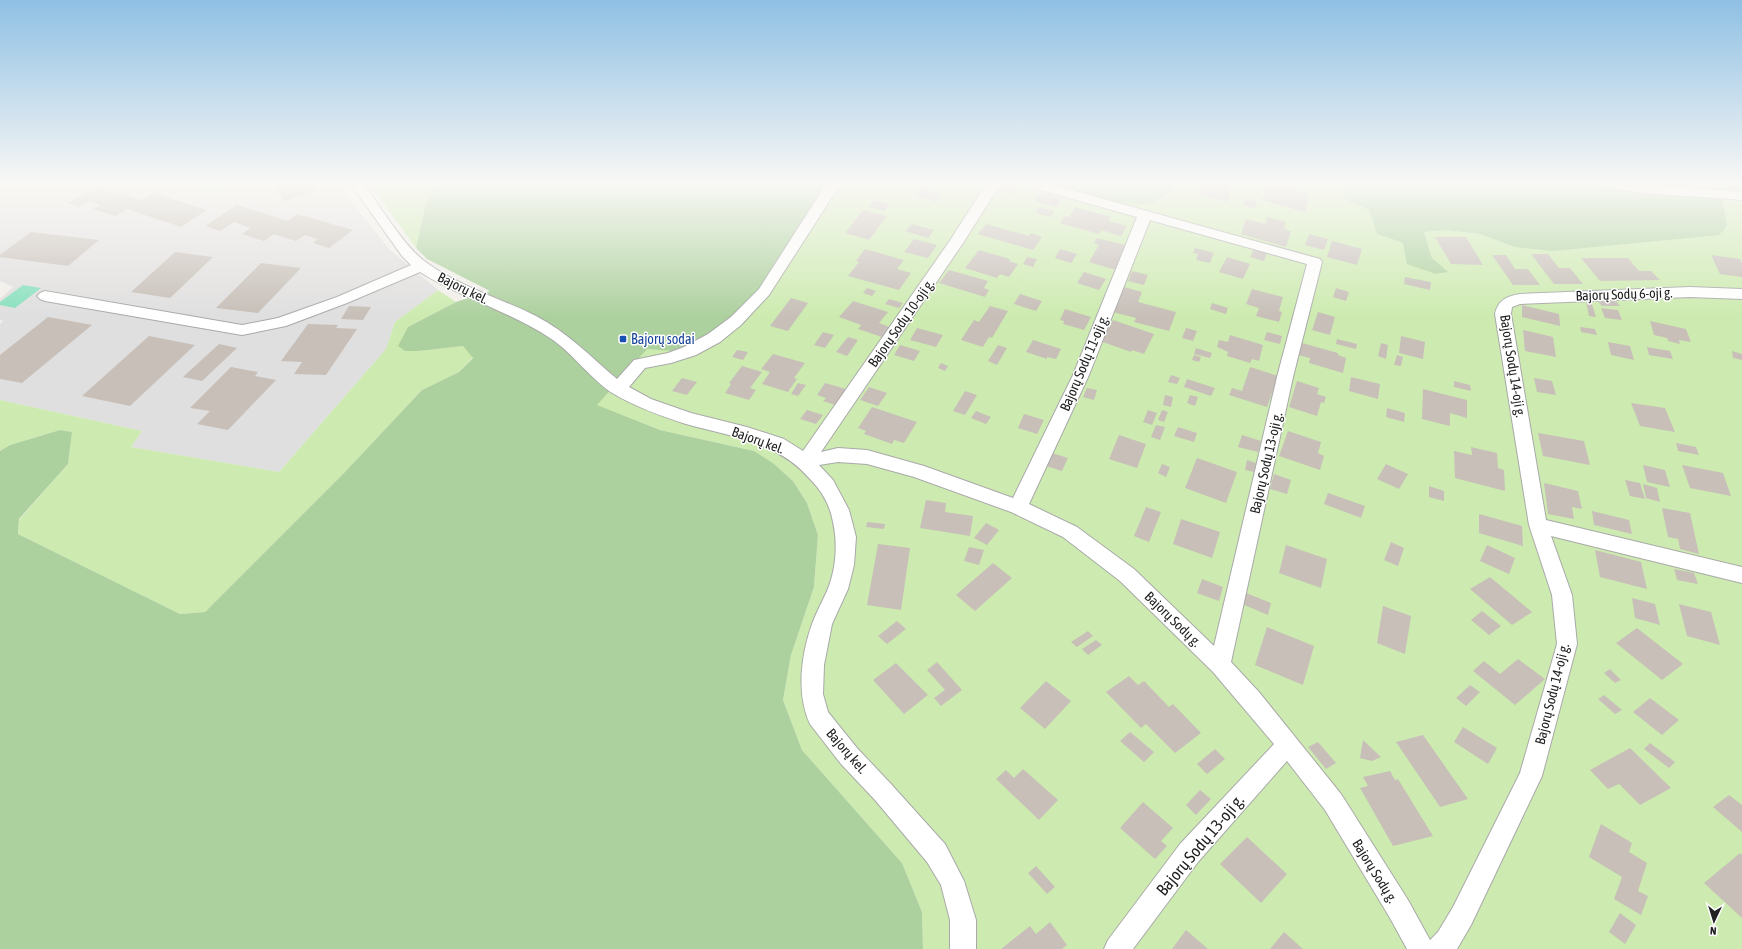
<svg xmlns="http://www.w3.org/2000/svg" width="1742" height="949" viewBox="0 0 1742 949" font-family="'Asap Condensed',sans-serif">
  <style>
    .residential { fill: #e0dfdf }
    .grass { fill: #cdebb0 }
    .forest { fill: #add19e }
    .park { fill: #c8facc }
    .pitch { fill: #88e0be }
    .building { fill: #c7bfb8 }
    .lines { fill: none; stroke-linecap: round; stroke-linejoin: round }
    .street-casing { stroke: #a9a9a9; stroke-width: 2 }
    .street { fill: #fff; fill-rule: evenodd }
    .transit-dot { fill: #1a4fb4; stroke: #fff; stroke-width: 1.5 }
    .labels { text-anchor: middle; stroke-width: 3; stroke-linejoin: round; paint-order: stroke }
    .street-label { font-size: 14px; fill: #222; stroke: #fff }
    .transit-label { font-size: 14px; fill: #164399; stroke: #fff; text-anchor: start }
    .near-street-label { font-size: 17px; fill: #222; stroke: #fff }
  </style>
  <rect width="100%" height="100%" fill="#f2efe9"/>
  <path class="residential" d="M0,183H336L389,249L438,290L395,322L386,349L279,472L130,447L142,431L0,400V324L3,321L0,320V299L13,287L0,281Z"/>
  <path class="grass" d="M369,183H435L426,203L416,248Z
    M827,183H1050L1113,201H1157L1180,183H1343L1345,200L1369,210L1377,234L1403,243L1437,274L1447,272L1432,258L1424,232L1446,230L1480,234L1515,247L1675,185L1672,183H1742V949H923L922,912L902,863L802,750L783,700L791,655L814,587L818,535L807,503L793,481L773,463L754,451L660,430L596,405L647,348L673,351L812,206Z
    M438,290L456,302L408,327L419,351L463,346L473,357L459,372L422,390L344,473L205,612L180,614L18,534L19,520L68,464L72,432L60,430L10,445L0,451V400L142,431L131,447L279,472L386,349L395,322Z"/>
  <path class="forest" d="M435,183H827L758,291L732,318L711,334L694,343L673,351L647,349L597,405L660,430L754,451L773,463L793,481L807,503L818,535L814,587L791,655L783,700L802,750L902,863L922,912L923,949H0V451L10,445L60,430L72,432L68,464L19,519L18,534L180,614L205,612L344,473L422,390L459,372L473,358L463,346L419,351H405L398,346L408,327L456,302L490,291L427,259L416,248L426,203Z
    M1050,183H1180C1173,189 1166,196 1158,200C1135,213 1075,190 1050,183Z
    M1343,183H1672L1722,197L1727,226L1719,235L1553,251L1515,247L1480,234L1446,230L1424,232L1432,258L1448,272L1436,274L1407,264L1403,243L1377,234L1369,210L1345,200Z"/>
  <path class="park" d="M197,183H230C223,194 203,195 197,183Z"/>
  <path class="pitch" d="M23,285L41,288L15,308L0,305V302Z"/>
  <path class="building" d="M273,183H313L318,190L284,201Z
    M943,183H962L958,188Z
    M1005,183H1013L1019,185L1012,194L999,191Z
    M1201,183L1227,185L1226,189L1231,190L1228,202L1198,195Z
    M1726,184L1738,185L1741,192L1729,190Z
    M98,186L141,200L153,193L207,210L181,227L127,209L116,216L93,209L100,205L89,201L79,207L68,203Z
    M1267,187L1279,190L1280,187L1286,189L1287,187L1308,192L1307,196L1309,197L1305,212L1262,200Z
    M922,188L943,194L936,202L916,196Z
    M1040,192L1062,198L1056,207L1034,201Z
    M1245,199L1257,201L1255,208L1243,206Z
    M874,200L890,204L884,211L868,207Z
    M237,205L288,221L297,214L353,230L329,248L313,243L318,239L305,235L296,241L274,234L264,241L242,234L251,228L234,222L220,231L205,226Z
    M1039,207L1054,211L1051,217L1036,213Z
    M1075,207L1111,217L1109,221L1127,226L1121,236L1101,230L1099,234L1060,223L1065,216L1069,217Z
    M863,210L887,216L869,240L845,233Z
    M1267,217L1286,222L1284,229L1291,231L1286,247L1241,234L1246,219L1265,224Z
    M912,224L934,230L928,238L905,231Z
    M986,224L1029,236L1031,233L1042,237L1033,250L978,234Z
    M31,232L99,240L68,266L0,257V255Z
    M1309,234L1328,239L1324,250L1305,245Z
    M1435,237H1466L1483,265L1451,264Z
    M1097,238L1128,246L1116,270L1089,262L1099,245L1094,243Z
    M914,239L937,245L928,258L904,252Z
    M1332,241L1362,249L1357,265L1327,257Z
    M1195,248L1214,253L1210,263L1196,260L1198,254L1193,253Z
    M865,249L904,260L897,269L911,273L899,290L848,276L859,262L856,261Z
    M1060,249L1077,254L1071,263L1055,258Z
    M1254,249L1267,253L1264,261L1250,257Z
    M979,250L1010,259L1009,261L1018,264L1009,277L1000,274L997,278L965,268Z
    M175,252L213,257L170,298L131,292Z
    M1531,254H1548L1559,268H1570L1583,284H1554Z
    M1492,255H1506L1515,269H1528L1540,285H1513Z
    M1711,255L1740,259L1742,263V277L1720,274Z
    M1027,257L1037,259L1033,267L1023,264Z
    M1227,257L1250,264L1243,279L1219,272Z
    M1581,258H1628L1639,271H1651L1660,280L1600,281Z
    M261,263L301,268L258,313L216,308Z
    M949,270L988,281L984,288L989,290L985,297L939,283Z
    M1132,271L1148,275L1144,285L1128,281Z
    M1084,272L1106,279L1099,290L1077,283Z
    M1405,277L1431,282L1430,290L1404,284Z
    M1124,287L1142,292L1138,302L1176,312L1169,331L1134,322L1136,318L1113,312Z
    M867,288L876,291L872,296L863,293Z
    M1336,288L1349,292L1346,301L1333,297Z
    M1252,289L1283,297L1279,311L1282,312L1279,322L1256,316L1259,308L1246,304Z
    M1020,294L1042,301L1036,311L1014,304Z
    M791,298L808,303L788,331L770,326Z
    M889,299L903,303L899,308L885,304Z
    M853,301L888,312L879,323L892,328L885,338L858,329L861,325L839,317Z
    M1616,301L1620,306H1602L1598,302Z
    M1586,302L1592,304L1596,317L1589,316Z
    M1212,303L1228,308L1226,314L1210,309Z
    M1522,305L1559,314L1560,326L1522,317Z
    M349,306L371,307L363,320L341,319Z
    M990,306L1008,311L992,338L989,337L983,347L961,340L974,320L979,322Z
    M1601,308L1618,310L1622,320L1605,318Z
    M1065,309L1091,317L1084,330L1063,324L1064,321L1060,320Z
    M1318,312L1335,317L1330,335L1312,330Z
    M48,317L92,325L22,383L0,379V355Z
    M1113,320L1154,334L1144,354L1132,350L1131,352L1100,341Z
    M1650,321L1686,329L1691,342L1679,340L1680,344L1668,341L1667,338L1654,335Z
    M308,324L338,325L336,328L357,329L326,375L294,374L302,362L281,361Z
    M1580,327L1595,329L1597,335L1581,332Z
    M917,328L943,335L936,347L910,340Z
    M1186,328L1197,331L1193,341L1182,338Z
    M1523,330L1553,337L1556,357L1525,351Z
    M823,332L834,335L825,348L814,345Z
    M1267,332L1282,336L1280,344L1264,340Z
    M1230,335L1263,345L1259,361L1252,359L1250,363L1227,356L1228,352L1217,347L1219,340L1228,342Z
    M149,336L195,345L130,406L82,396Z
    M1401,336L1425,342L1423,359L1399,353Z
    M848,337L858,340L847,356L836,352Z
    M1337,339L1357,344L1356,349L1336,344Z
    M1033,340L1061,349L1056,359L1047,357V359L1026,352Z
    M1608,342L1630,346L1634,360L1611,355Z
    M1302,343L1338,353V355L1346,358L1343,373L1309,363L1310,358L1298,355Z
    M1381,343L1388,345L1386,359L1378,356Z
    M219,344L237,348L202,381L183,377Z
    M900,345L920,351L914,361L894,355Z
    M998,345L1007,348L997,365L988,361Z
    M1647,347L1670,351L1673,359L1649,355Z
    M1196,348L1212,353L1210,358L1194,354Z
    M737,350L748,352L743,360L732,357Z
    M1732,351L1742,354V360L1733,358Z
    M773,354L805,363L794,378L797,379L788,392L762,384L770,372L761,369Z
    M1194,355L1201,357L1199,362L1192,360Z
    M1397,355L1403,357L1401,366L1394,365Z
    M941,363L948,366L945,371L938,368Z
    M742,366L762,372L750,388L756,390L749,400L725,393L731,384L729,383Z
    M231,367L258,372L255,376L276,380L228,430L197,424L210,411L190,408Z
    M1250,367L1278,376L1267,407L1229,395L1232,388L1242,391Z
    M1171,375L1180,378L1177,384L1168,382Z
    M1351,377L1380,384L1378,399L1349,391Z
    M682,378L697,382L687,395L672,391Z
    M1534,378L1552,381L1556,395L1537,392Z
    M1187,379L1215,388L1211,396L1184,387Z
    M1297,381L1319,388L1317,394L1326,397L1324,403L1321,402L1317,416L1289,407Z
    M1454,381L1470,385L1471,391L1454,387Z
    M798,383L806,385L798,396L791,394Z
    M825,383L846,389L835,405L823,401L826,398L817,395Z
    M869,387L887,393L878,406L860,400Z
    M1087,388L1097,390L1094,400L1083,397Z
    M1423,389L1467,400V418L1450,413V426L1422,419Z
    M965,391L977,395L965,415L953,411Z
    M1165,395L1173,397L1171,407L1163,405Z
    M1190,395L1198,397L1195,406L1187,403Z
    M1631,403L1665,408L1675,432L1640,426Z
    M872,407L917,422L904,443L894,440L892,444L864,434L866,431L858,428Z
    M1387,408L1405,413L1404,422L1386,417Z
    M807,410L823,415L816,424L800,419Z
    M1148,410L1157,413L1152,425L1143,422Z
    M1162,410L1168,412L1164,422L1158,420Z
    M976,411L991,417L986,424L971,418Z
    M1024,414L1044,420L1037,434L1018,428Z
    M1156,425L1165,427L1160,440L1151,437Z
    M1178,427L1197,433L1194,442L1174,436Z
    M1288,431L1321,442L1318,453L1324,456L1320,470L1279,456Z
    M1538,433L1584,441L1590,465L1543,456Z
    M1119,435L1146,444L1137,468L1109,459Z
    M1242,435L1261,441L1258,452L1238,447Z
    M1676,443L1696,447L1699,455L1678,451Z
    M1471,447L1497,453L1498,468L1504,470L1505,491L1455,478L1454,451L1472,455Z
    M1052,453L1068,458L1062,471L1046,466Z
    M1197,458L1237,472L1226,503L1185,488Z
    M1247,460L1256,463L1254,472L1245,470Z
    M1162,464L1170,467L1166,477L1158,473Z
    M1386,464L1408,474L1399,489L1377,479Z
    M1643,465L1665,470L1670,487L1647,482Z
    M1682,465L1723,473L1731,496L1690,488Z
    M1274,474L1291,480L1287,494L1270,489Z
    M1625,480L1640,483L1645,499L1630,496Z
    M1544,483L1578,491L1582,509L1572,507L1574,519L1548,514Z
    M1643,484L1657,488L1660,502L1646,498Z
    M1429,486L1444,491V501L1429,497Z
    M1328,493L1365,506L1361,518L1324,504Z
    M926,500L946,503L945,512L973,516L970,536L920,528Z
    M1146,507L1161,512L1149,542L1134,536Z
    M1662,508L1690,513L1699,554L1680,549L1678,539L1668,537Z
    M1592,511L1629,520L1632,534L1594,525Z
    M1479,514L1522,526L1523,546L1479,533Z
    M1181,519L1220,532L1212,558L1173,544Z
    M867,522L885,524L884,529L866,527Z
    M986,523L999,530L987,545L974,538Z
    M1391,542L1404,548L1398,566L1384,560Z
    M878,544L910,548L901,610L867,605Z
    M1286,545L1327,559L1321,588L1279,573Z
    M1487,545L1515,558L1509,574L1480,561Z
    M969,547L984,550L979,565L964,561Z
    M1595,550L1641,562L1647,589L1600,577Z
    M993,563L1012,578L975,611L956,595Z
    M1674,569L1694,573L1698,584L1677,580Z
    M1490,577L1532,612L1512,625L1470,589Z
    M1202,579L1223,587L1219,601L1197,593Z
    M1246,593L1271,603L1268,615L1242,604Z
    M1632,598L1655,604L1660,625L1635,618Z
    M1679,604L1711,612L1720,645L1687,636Z
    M1383,606L1411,616L1405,654L1377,643Z
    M1482,611L1501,626L1489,635L1471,620Z
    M897,621L906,629L887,644L878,636Z
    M1267,627L1314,646L1303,685L1255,665Z
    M1637,628L1683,664L1662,680L1616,643Z
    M1088,631L1093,636L1077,647L1071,642Z
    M1096,640L1102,645L1088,655L1082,649Z
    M1518,659L1545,679L1515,705L1473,671L1484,661L1500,674Z
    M937,662L962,690L941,706L934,698L945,690L927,670Z
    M896,663L928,695L904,714L873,680Z
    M1610,669L1621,680L1615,683L1604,673Z
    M1129,676L1138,685L1144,681L1169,707L1173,704L1201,733L1175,753L1146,724L1141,728L1106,692Z
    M1046,681L1071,701L1045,729L1020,708Z
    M1470,685L1480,692L1466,706L1456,698Z
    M1604,695L1622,710L1615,714L1598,699Z
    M1650,698L1679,720L1662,735L1633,712Z
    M1463,727L1497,748L1488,764L1454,742Z
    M1130,732L1154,752L1144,762L1120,741Z
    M1423,735L1468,799L1440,807L1396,742Z
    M1363,740L1381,757L1372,761L1360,758Z
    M1318,742L1336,763L1326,769L1308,747Z
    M1650,743L1675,762L1669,768L1644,749Z
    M1630,748L1671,788L1640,805L1619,784L1608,789L1590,770Z
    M1215,749L1225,759L1207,774L1197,764Z
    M1023,769L1058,800L1039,820L996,779L1006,770L1014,778Z
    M1390,771L1395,780L1398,779L1433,836L1393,846L1360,788L1368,786L1363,777Z
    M1200,790L1211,799L1196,815L1186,805Z
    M1729,795L1742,805V832L1713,807Z
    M1143,802L1173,828L1161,841L1167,846L1155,859L1120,828Z
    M1601,824L1632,843L1629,852L1647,863L1638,891L1648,896L1641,915L1614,899L1622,877L1589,857Z
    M1247,837L1287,874L1261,903L1220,864Z
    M1740,853L1742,855V918L1704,883Z
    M1036,866L1055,887L1047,894L1028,873Z
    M1620,913L1636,925L1625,944L1609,932Z
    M1050,922L1067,945L1062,949H1001L1030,926L1036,934Z
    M1186,930L1208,949H1172Z
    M1284,932L1303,949H1270Z"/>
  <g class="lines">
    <g class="street-casing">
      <path id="street" d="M350,183H363C380,206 405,248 427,263C460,287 500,298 536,316C567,332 591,357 617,379L634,360L668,353L684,347L708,334L731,317L759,289L827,183H841L769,295L741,325L720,342L696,355L671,363L645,368L629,387L651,399L691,413L747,427L784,439L803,451L949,242L987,183H1001L963,243L821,452L838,448L867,450L924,466L1013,498L1073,375L1137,217L1026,186L1025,183H1046L1320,259L1322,262L1293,377L1231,662L1259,692L1341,794L1408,900L1430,940L1438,932L1453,907L1520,773L1557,644L1552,595L1529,525L1495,314C1498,300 1507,296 1520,294L1690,287L1742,289V299L1690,297L1520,304L1512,307L1511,314L1546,520L1742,567V583L1551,536L1572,595L1577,644L1542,776L1471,925L1457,949H1407L1390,918L1325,810L1287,761L1198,862L1133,949H1104L1108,940L1180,844L1274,744L1213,672L1120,581L1063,537L1011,512L914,477L867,464L838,462L819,465L833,480L849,510L856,537L854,565L848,589L832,624L824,665L823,694L828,712L857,748L891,784L945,844L964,881L976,920V949H950V920L941,885L927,862L875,800L841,764L810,724C796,694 801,655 812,624C816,613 822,602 827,591C836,570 838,544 833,522C830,505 822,491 810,479C777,441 732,437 686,424C661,416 636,407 614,394C592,381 572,352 550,338C509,311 461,298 420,272L347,303L286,326L242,335L45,301L40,299L37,296L40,293L45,291L242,325L278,318L337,297L411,265L402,256ZM1150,220L1307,264L1277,377L1214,646L1134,569L1077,527L1029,504L1089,375Z
        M1603,183H1630L1742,192V200C1696,195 1649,197 1604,186Z"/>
    </g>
    <use href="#street" class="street"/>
  </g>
  <linearGradient id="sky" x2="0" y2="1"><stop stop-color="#8fc0e4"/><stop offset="0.58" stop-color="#f9f8f5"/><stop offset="1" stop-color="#f9f8f5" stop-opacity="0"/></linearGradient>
  <rect width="1742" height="316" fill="url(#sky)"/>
  <rect class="transit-dot" x="619" y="335" width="8" height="8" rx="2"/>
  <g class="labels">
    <g class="street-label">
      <text transform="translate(463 288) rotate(26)" y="5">Bajorų kel.</text>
      <text transform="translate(1624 294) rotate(-2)" y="5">Bajorų Sodų 6-oji g.</text>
      <text transform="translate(901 323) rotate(-55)" y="5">Bajorų Sodų 10-oji g.</text>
      <text transform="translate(1084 363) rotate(-67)" y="5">Bajorų Sodų 11-oji g.</text>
      <text transform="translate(1513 366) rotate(81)" y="5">Bajorų Sodų 14-oji g.</text>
      <text transform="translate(758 440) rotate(20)" y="5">Bajorų kel.</text>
      <text transform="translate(1266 463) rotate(-77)" y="5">Bajorų Sodų 13-oji g.</text>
      <text transform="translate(1173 619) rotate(44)" y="5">Bajorų Sodų g.</text>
      <text transform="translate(1552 694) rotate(-76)" y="5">Bajorų Sodų 14-oji g.</text>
      <text transform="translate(847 751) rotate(49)" y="5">Bajorų kel.</text>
      <text transform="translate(1375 871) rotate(58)" y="5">Bajorų Sodų g.</text>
    </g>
    <g class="transit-label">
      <text x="631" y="344">Bajorų sodai</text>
    </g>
    <g class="near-street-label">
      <text transform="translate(1200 845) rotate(-50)" y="6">Bajorų Sodų 13-oji g.</text>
    </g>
  </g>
  <g transform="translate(1714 921) rotate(184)" stroke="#ffffff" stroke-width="3" paint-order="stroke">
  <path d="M0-3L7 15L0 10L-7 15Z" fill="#222222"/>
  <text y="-6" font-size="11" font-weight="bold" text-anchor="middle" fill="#222222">N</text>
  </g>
</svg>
